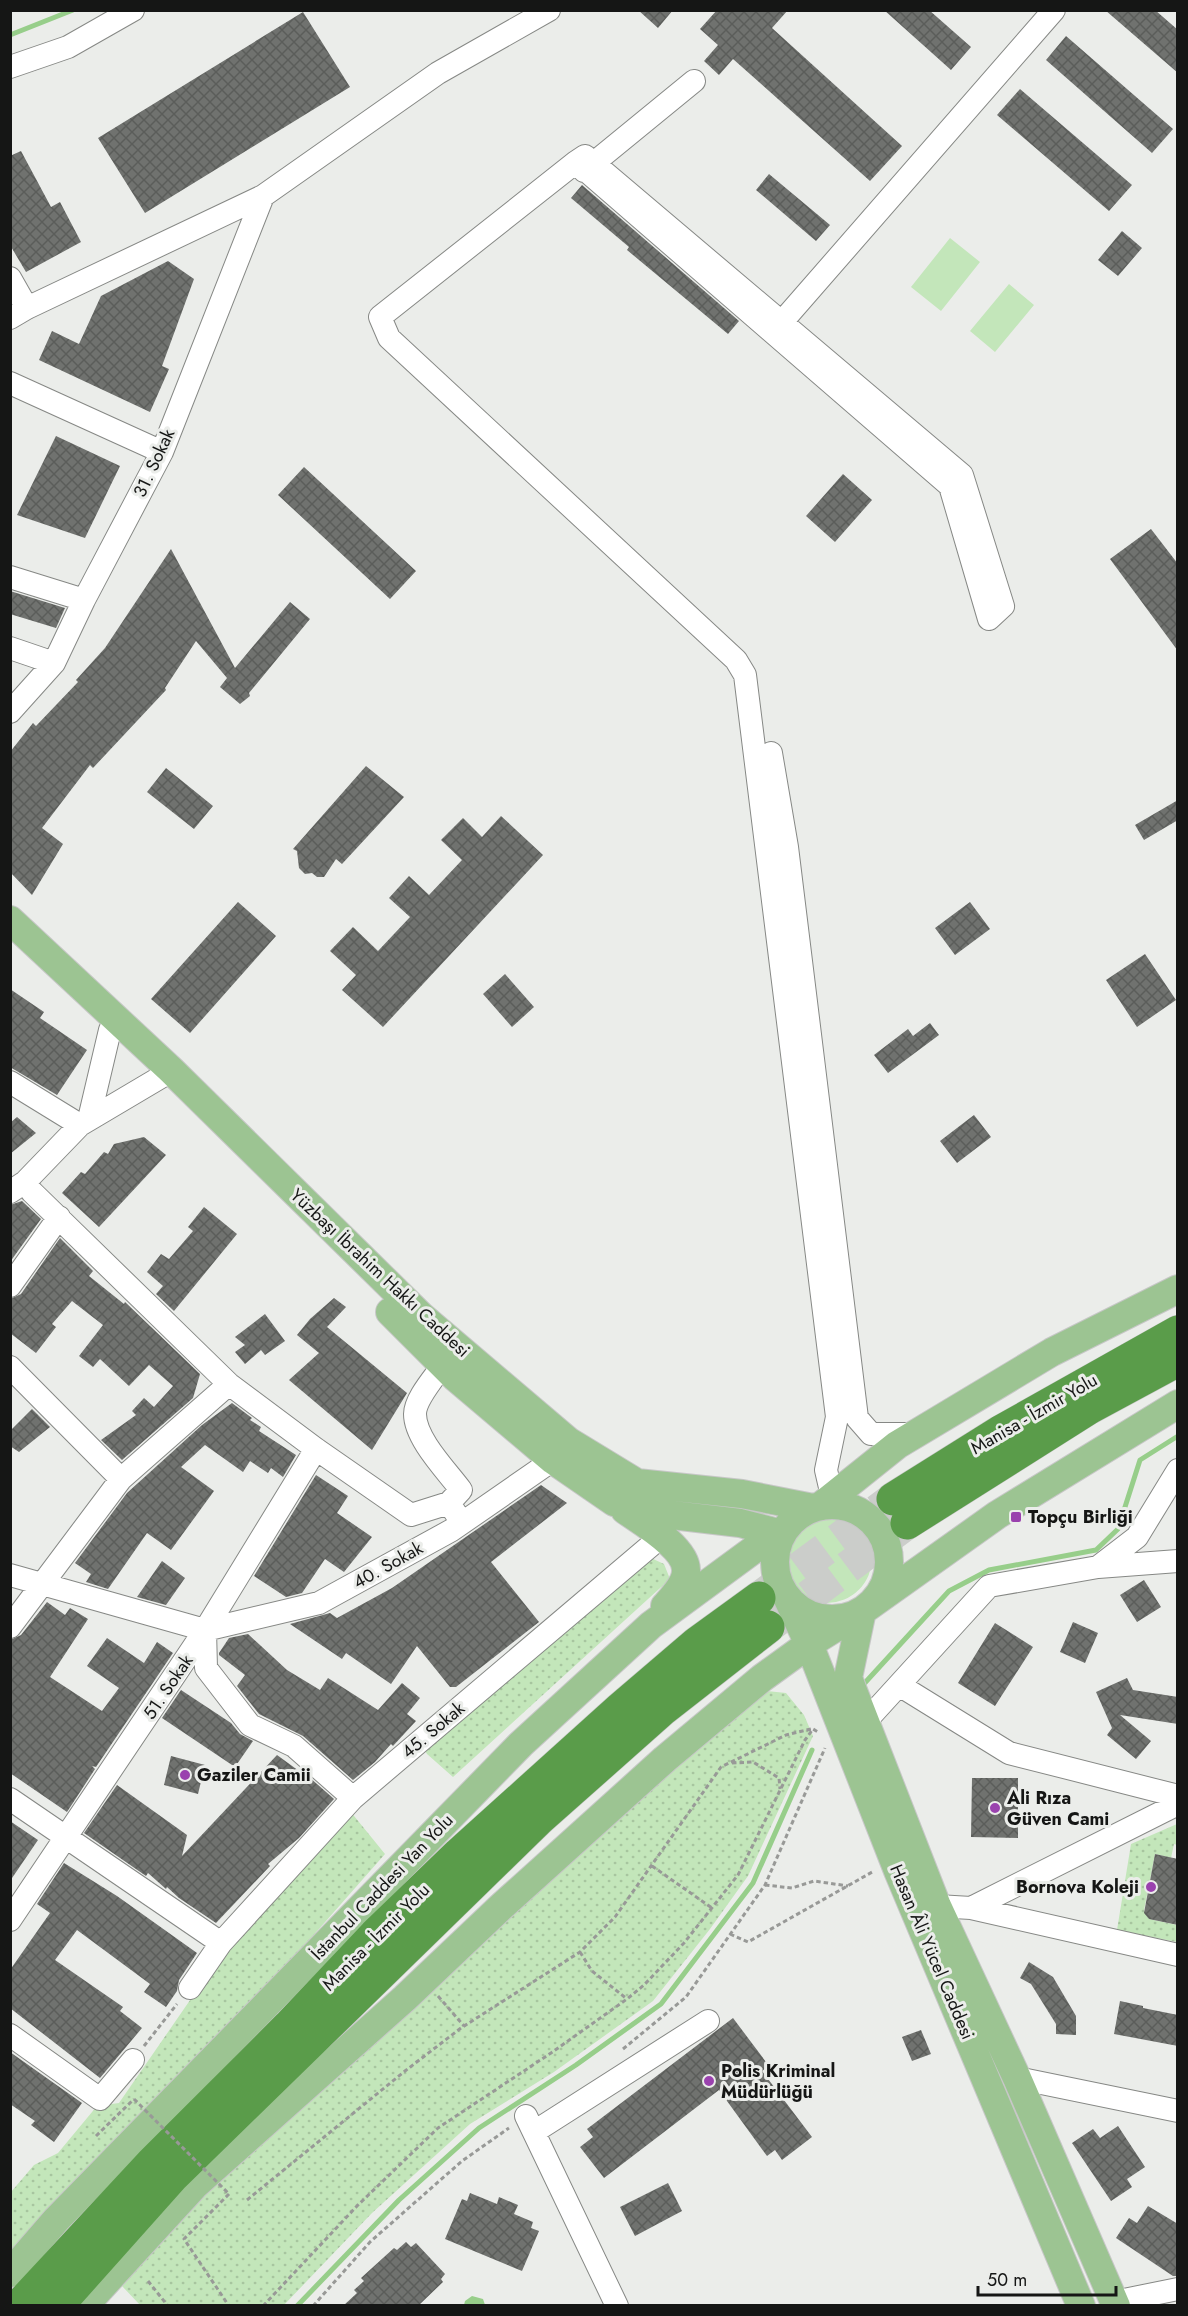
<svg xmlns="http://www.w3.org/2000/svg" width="1188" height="2316" viewBox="0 0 1188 2316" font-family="Jost,sans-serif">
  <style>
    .green { fill: #c3e6ba }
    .park { fill: url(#park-dots) }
    .water { fill: #97ce8a }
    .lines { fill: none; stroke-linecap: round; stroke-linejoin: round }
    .stream { stroke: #97ce8a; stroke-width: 5 }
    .building { fill: url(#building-cross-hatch) }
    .highway-tunnel { stroke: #cbcdca; stroke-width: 33; stroke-dasharray: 33 16; stroke-linecap: butt }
    .minor-casing { stroke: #868885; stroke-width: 24 }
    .major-casing { stroke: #c7c7c7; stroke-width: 30 }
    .highway-casing { stroke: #c7c7c7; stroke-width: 34 }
    .path { stroke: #989997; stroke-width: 3; stroke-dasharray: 4.5 3; stroke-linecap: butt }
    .minor { stroke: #fff; stroke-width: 22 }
    .major { stroke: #9cc492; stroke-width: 28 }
    .highway { stroke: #5a9c4a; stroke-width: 33 }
    .path-bridge { stroke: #989997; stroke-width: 3; stroke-dasharray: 4.5 3; stroke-linecap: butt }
    .poi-dot { fill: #9a42ae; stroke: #ebedea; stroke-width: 2 }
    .labels { text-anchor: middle; stroke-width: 6; stroke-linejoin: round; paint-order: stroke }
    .street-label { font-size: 18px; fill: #151615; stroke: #ebedea }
    .poi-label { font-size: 18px; font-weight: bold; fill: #151615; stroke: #ebedea; text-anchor: start }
  </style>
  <defs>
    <pattern id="park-dots" width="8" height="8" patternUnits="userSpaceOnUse" patternTransform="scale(1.5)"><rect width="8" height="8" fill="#c3e6ba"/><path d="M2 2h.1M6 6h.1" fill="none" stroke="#a7c59f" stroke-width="1.8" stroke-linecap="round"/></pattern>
    <pattern id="building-cross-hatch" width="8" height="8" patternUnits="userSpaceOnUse" patternTransform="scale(1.5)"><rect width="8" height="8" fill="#70726f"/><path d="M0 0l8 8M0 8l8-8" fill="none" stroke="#5b5d5a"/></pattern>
  </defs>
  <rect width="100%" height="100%" fill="#ebedea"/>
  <path class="green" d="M950,238L980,262L941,311L911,287Z
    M1009,284L1034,305L995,352L970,331Z
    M782 1558a45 45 0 1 1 90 0a45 45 0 1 1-90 0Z"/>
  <path class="park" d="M651,1558L664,1564L670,1579L453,1777L427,1754L424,1749Z
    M767,1691L786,1693L804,1715L813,1736L748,1876L710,1929L653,2001L554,2072L470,2124L372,2213L284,2305H140L122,2286L198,2197L533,1888Z
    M350,1811L385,1854L11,2279V2192L34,2165L58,2153L97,2106L119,2103L235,1935Z
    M1177,1824V1845L1174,1844L1171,1858L1155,1854L1144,1910L1149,1919L1177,1925V1942L1117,1930L1131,1844Z"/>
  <path class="water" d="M472,2296L483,2299L485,2305H464L465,2301Z"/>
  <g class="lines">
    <path class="stream" d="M10,35L73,10
      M862,1686L949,1591L989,1570L1096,1550L1118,1529L1140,1460L1178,1436
      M297,2306L399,2200L479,2128L576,2065L661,2004L753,1883L812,1750"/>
  </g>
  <path class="building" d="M638,10H673L658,28Z
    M717,10H788L772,28L902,146L870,181L733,59L719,75L704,61L718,45L700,29Z
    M884,10H929L971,47L951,70Z
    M1105,10H1155L1178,30V73Z
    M303,12L350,87L145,213L98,138Z
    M1066,36L1173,129L1152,153L1046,60Z
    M1020,89L1132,185L1109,211L997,115Z
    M21,151L51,207L60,202L81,242L26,272L10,245V156Z
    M769,174L830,225L816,241L756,190Z
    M582,185L739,321L728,334L627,250L629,247L571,198Z
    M1122,231L1142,248L1118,276L1098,260Z
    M168,261L194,279L162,366L169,369L150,412L39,360L52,331L79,344L101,296Z
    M56,436L120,466L85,538L17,515Z
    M304,467L416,571L390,599L278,495Z
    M843,474L872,500L835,542L806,516Z
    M1151,529L1178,564V651L1110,559Z
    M171,549L235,668L290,602L310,619L249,693L250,696L240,704L220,687L227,678L196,641L165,688L166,690L93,768L90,765L42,828L63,844L32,895L10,872V752L33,723L36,726L78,682L76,680L105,648Z
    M10,591L65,608L56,628L10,614Z
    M366,766L404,797L342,864L336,859L324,877H317L312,873L305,874L299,868L297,851L293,849Z
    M166,768L213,806L194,829L147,792Z
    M1178,800V820L1144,840L1135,825Z
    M501,816L543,855L383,1027L342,990L356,975L330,951L353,927L378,951L410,917L389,898L409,876L429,895L462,860L441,840L463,818L482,837Z
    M238,902L276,936L190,1033L151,999Z
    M970,902L990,929L955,955L935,928Z
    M1145,954L1176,1000L1137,1027L1106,980Z
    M505,974L534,1007L512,1027L483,994Z
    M10,989L44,1012L40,1018L87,1050L57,1095L10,1067Z
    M930,1023L939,1035L888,1073L874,1055L908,1029L913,1036Z
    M974,1115L991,1137L957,1163L940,1141Z
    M17,1117L36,1133L10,1154V1123Z
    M144,1137L166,1155L99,1227L62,1193L81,1172L85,1174L104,1152L108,1154L114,1144Z
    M22,1201L41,1219L10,1262V1205Z
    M204,1207L237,1234L174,1311L156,1294L163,1286L147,1272L161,1254L169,1259L193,1231L188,1227Z
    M60,1238L93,1271L89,1276L124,1304L125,1302L200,1374L193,1398L122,1460L101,1440L136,1415L132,1411L144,1398L154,1407L173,1386L149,1365L129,1386L100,1359L93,1367L79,1356L103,1325L72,1301L52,1324L56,1327L36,1353L10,1333V1299L21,1294Z
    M334,1298L346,1307L327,1327L407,1393L372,1450L289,1380L319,1353L297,1335L310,1319Z
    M265,1314L285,1341L265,1355L261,1350L245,1364L235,1352L245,1345L235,1337Z
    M232,1403L252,1418L250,1420L261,1427L259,1431L296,1455L283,1477L271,1468L268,1473L250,1461L243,1472L205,1445L181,1467L214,1491L171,1550L147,1533L108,1589L86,1582L91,1574L75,1563L127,1493L202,1425Z
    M32,1409L50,1427L19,1452L10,1446V1431Z
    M316,1475L348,1496L337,1513L372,1537L344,1572L325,1559L302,1593L286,1597L254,1576Z
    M541,1485L567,1503L491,1562L539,1622L456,1687H450L417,1646L391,1684L346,1653L342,1659L290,1624L330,1613L337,1618L392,1588Z
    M162,1561L185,1578L166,1605L137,1597Z
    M1144,1580L1161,1607L1137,1622L1120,1595Z
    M47,1602L65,1615L70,1608L88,1619L50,1677L102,1711L119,1688L87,1666L107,1638L144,1663L157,1642L173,1653L96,1767L92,1766L95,1769L67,1812L10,1773V1640L21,1635Z
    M1073,1622L1098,1633L1085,1663L1060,1652Z
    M995,1623L1033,1647L995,1706L958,1683Z
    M248,1634L287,1670L320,1690L328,1678L378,1710L402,1683L420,1698L407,1714L416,1721L393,1746L391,1744L375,1762L353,1780L303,1736L259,1714L237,1686L245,1675L219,1655V1653L229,1638Z
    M1127,1678L1133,1690L1178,1697V1724L1120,1715L1151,1741L1136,1759L1107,1735L1112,1728L1096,1692Z
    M181,1690L231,1723L240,1734L253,1741L235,1767L162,1718Z
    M277,1755L299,1771L300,1769L334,1799L299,1838L268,1864L270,1866L216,1923L179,1898L167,1887L166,1889L148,1873L146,1876L84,1833L117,1785L187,1835L182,1856Z
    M171,1756L205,1765L198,1794L164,1785Z
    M972,1778H1018V1838L971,1837Z
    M10,1821L38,1840L10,1881Z
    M1155,1854L1178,1859V1925L1149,1919L1144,1913Z
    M64,1863L117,1896L197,1953L179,1980L177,1991L166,2007L144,1992L150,1984L77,1930L55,1960L123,2007L120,2011L142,2028L100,2078L10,2008V1970L50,1913L37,1904Z
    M1029,1962L1053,1977L1076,2016V2035L1056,2034V2024L1031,1984L1020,1978Z
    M1120,2001L1143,2006V2008L1178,2015V2046L1114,2034Z
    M733,2018L769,2066L762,2071L812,2137L782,2160L775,2150L767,2156L719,2090L604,2178L580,2147L593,2137L587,2129Z
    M921,2030L931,2054L912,2061L902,2037Z
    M10,2052L82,2103L54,2142L31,2125L35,2121L10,2104Z
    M1118,2126L1145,2167L1127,2179L1132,2187L1111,2201L1072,2143L1093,2129L1100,2138Z
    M668,2183L682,2211L635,2236L620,2207Z
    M470,2193L497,2204L499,2197L518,2205L514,2214L533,2222L531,2228L539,2231L522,2271L445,2239L462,2199L467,2201Z
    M1148,2206L1178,2224V2276H1173L1116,2238L1129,2218L1137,2223Z
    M406,2242L411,2247L416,2243L445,2274L441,2279L443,2282L418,2306H343L357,2293L354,2290L364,2281L361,2278L394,2248L397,2250Z"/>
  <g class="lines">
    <path class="highway-tunnel" d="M759,1598L893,1499
      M769,1626L907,1523"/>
    <g class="minor-casing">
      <path id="minor" d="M10,67L68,47L133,10
        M576,162L950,486L989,619L1003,606L962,475L585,156L576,162L380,317L389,338L736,660L745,675L837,1417L826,1470L832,1496
        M584,171L694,81
        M10,278L27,308
        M10,318L27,308L263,196L438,73L549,10
        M774,331L1054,10
        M10,383L162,452
        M10,577L84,600
        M10,648L54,663
        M10,712L54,663L84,600L162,452L263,196
        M771,753L787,847L857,1418L871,1434H916
        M10,1082L80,1125
        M89,1119L110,1030
        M25,1182L32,1192L229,1384L316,1449L411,1515L449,1503L462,1523
        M10,1192L25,1182L80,1125L161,1077
        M10,1286L59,1217
        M443,1365C434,1378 415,1399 415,1414C415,1439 447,1471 461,1490L449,1503
        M10,1367L121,1479
        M1098,1567L1178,1561
        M10,1575L205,1630L319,1603L452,1530L553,1460
        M10,1627L121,1479L229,1384
        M205,1630L206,1668L250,1725L294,1746L353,1798
        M899,1685L1009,1753L1178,1796
        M866,1721L989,1586L1098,1567L1137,1537L1178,1470
        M10,1799L221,1943
        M925,1903L937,1906L971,1908L1178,1804
        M971,1908L1178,1955
        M10,1920L205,1630L316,1449
        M190,1988L221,1943L353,1798L662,1536
        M10,2035L100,2099L133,2060
        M1017,2078L1178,2111
        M526,2116L617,2306
        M534,2132L708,2021
        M1114,2302L1178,2289"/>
    </g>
    <g class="major-casing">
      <path id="major" d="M10,920L171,1070L421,1316L568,1441L637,1483L742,1494L813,1508
        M390,1312L455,1377L553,1460L614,1502L672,1515L740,1523L782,1534
        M775 1562a57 57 0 1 1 114 0a57 57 0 1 1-114 0Z
        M822,1505L897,1445L1052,1352L1178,1289
        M625,1510C642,1522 687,1548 686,1571C686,1584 673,1597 665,1606
        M787,1597L809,1644L898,1871L1081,2306
        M862,1611L848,1678L937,1906L1017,2078L1116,2306
        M10,2273L56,2220L521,1744L651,1625L764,1542L782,1534
        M84,2306L195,2185L405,1998L502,1906L665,1759L762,1678L809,1644L862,1611L997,1515L1178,1404"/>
    </g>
    <g class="highway-casing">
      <path id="highway" d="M893,1499L1000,1432L1178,1332
        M907,1523L1089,1408L1178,1360
        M19,2306L151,2164L289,2026L375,1935L459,1854L621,1708L697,1643L759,1598
        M57,2306L172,2177L539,1819L663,1709L768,1627"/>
    </g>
    <path class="path" d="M732,1763L753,1762L779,1778L780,1789
      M652,1866L712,1908
      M765,1885L792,1888L814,1881L848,1886
      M730,1934L748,1942L874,1871
      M580,1952L592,1971L627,1999
      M438,1996L464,2026
      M144,2046L177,2004
      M623,2049L686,1997L765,1885L825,1748
      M96,2136L134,2099
      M229,2194L184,2239L229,2306
      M247,2200L405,2071L461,2028L580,1952L615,1917L721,1767L786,1735L811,1729
      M148,2281L168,2306
      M263,2306L357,2206L438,2128L551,2053L627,1999L644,1985L684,1943L738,1875L805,1740L813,1729L818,1732
      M313,2306L370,2242L462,2161L509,2128"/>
    <use href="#minor" class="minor"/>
    <use href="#major" class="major"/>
    <use href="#highway" class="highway"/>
    <path class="path-bridge" d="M134,2099L229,2194"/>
  </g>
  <g class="poi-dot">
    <rect x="1010" y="1511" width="12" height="12" rx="3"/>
    <circle cx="185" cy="1775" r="6"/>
    <circle cx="995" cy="1808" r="6"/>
    <circle cx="1151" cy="1887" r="6"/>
    <circle cx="709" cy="2081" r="6"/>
  </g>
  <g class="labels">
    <g class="street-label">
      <text transform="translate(154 463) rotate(-65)" y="6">31. Sokak</text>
      <text transform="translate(380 1273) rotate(43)" y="6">Yüzbaşı İbrahim Hakkı Caddesi</text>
      <text transform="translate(1034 1414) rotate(-30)" y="6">Manisa - İzmir Yolu</text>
      <text transform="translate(388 1565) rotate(-29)" y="6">40. Sokak</text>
      <text transform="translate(168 1687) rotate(-56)" y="6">51. Sokak</text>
      <text transform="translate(433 1730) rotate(-40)" y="6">45. Sokak</text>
      <text transform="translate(382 1887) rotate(-46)" y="6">İstanbul Caddesi Yan Yolu</text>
      <text transform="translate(376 1937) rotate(-45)" y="6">Manisa - İzmir Yolu</text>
      <text transform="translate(932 1952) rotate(67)" y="6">Hasan Âli Yücel Caddesi</text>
    </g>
    <g class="poi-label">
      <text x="1028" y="1523">Topçu Birliği</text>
      <text x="197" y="1781">Gaziler Camii</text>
      <text x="1007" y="1804">Ali Rıza<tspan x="1007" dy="21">Güven Cami</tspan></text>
      <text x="1139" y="1893" text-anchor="end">Bornova Koleji</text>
      <text x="721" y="2077">Polis Kriminal<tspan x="721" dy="21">Müdürlüğü</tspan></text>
    </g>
  </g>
  <rect width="1188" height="2316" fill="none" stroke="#151615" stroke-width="24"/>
  <path d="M978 2286v9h138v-9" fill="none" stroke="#151615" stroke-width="3"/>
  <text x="987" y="2286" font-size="18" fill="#151615" stroke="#ebedea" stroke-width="4.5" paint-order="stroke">50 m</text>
</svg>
